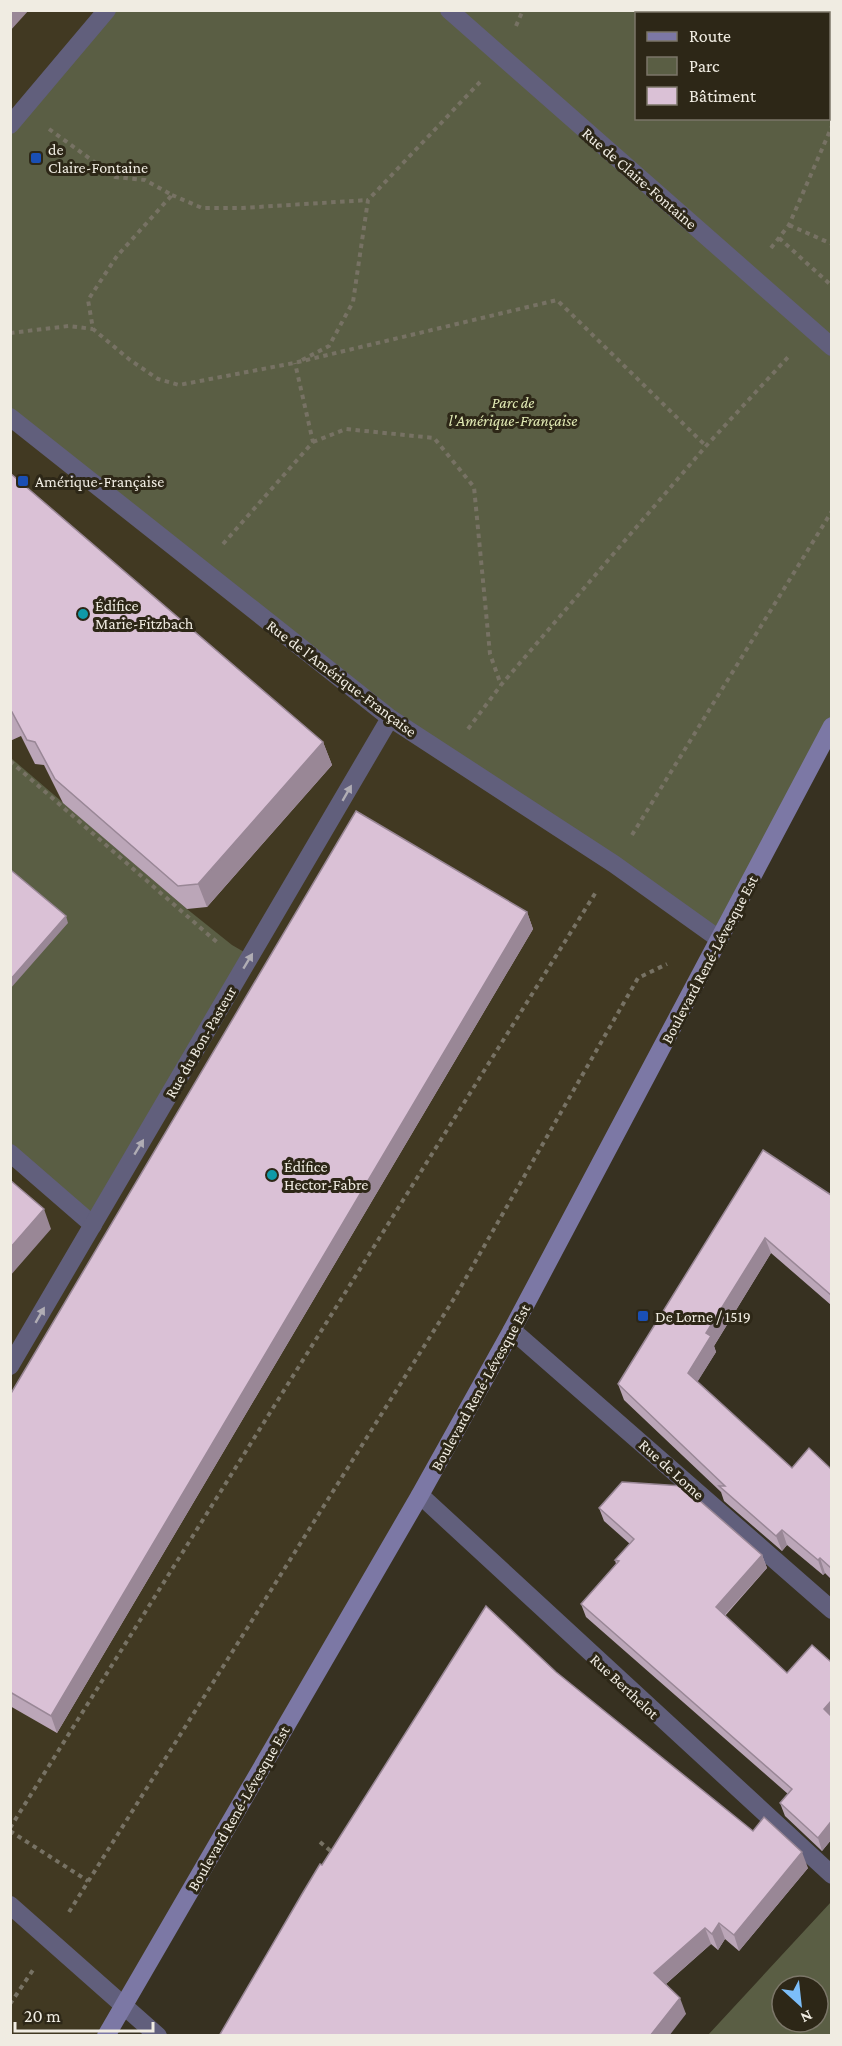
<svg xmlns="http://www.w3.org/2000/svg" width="842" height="2046" viewBox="0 0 842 2046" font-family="'Crimson Pro',serif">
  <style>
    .built { fill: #413922 }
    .green { fill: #5a5e44; fill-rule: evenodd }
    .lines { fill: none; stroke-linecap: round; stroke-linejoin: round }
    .path { stroke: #777264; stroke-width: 4; stroke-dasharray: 4.5 4.5; stroke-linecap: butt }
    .lane { stroke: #615f7c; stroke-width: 18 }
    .street { stroke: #615f7c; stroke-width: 18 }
    .secondary { stroke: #7c78a5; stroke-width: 18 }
    .wall { fill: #bba6b8 }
    .shaded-wall { fill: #998796 }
    .building { fill: #dac1d6; stroke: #998796; stroke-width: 1.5 }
    .oneway { fill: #b0adb4 }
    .transit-dot { fill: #1a4fb4; stroke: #2d2717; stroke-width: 2 }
    .culture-dot { fill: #0f9aa8; stroke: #2d2717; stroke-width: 2 }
    .labels { text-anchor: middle; stroke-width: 6; stroke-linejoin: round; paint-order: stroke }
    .poi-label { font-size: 16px; fill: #f0ece2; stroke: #2d2717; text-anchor: start }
    .street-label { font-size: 16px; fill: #f0ece2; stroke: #2d2717 }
    .park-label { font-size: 16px; font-style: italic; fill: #e1eab4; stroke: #2d2717 }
  </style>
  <rect width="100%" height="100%" fill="#373121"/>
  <path class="built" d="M11,11H107L11,125Z
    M10,417L719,939L512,1330L104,2035H11Z"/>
  <path class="green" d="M107,11H831V726L719,939L390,718L11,417V125ZM636,14H828V118H636Z
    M11,758L187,909L232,945L251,956L93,1225L11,1153Z
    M831,1902V2035H708ZM782,1986H818V2022H782Z"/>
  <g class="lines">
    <path class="path" d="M639,10L645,14
      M516,26L523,10
      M828,99L832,100
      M49,129L115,177L145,180L172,195L117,256L88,300L93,329L130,360L158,379L179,385L294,363L557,300L706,446
      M172,195L202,208H242L368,200
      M789,225L832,244
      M779,238L832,286
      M771,248L789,225L832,126
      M10,333L69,326L93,329
      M302,360L329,346L353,302L368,200L480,82
      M313,442L346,429L434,438L474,487L490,654L501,685
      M223,544L313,442L295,363
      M468,729L501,685L706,446L790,355
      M10,761L219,944
      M632,835L832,511
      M10,1828L596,892
      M10,1831L88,1881
      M320,1842L333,1853
      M69,1912L455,1297L638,978L667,964
      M10,2004L33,1970"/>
    <path class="lane" d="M10,1153L93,1225"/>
    <path class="street" d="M449,10L832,347
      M10,125L107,10
      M10,417L390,718L614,864L719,939
      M512,1330L832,1610
      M10,1366L390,718
      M420,1495L832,1875
      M10,1905L158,2036"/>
    <path class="secondary" d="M106,2036L420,1495L512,1330L832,726"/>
  </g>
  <path class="wall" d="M10,473L323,742L332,765L207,907L187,909L63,803L44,765L35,764L21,736L10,741Z
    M527,912L533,929L57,1733L10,1706V1395Z
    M763,1150L831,1195V1305L771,1253L714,1346L716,1352L697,1382L792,1468L831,1469V1579L825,1573L823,1575L787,1545L782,1551L724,1501L721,1492L624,1400L618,1384Z
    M599,1508L762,1555L767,1568L725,1616L787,1673L831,1662V1840L822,1851L785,1816L780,1803L788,1794L586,1617L581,1604L616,1564L615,1560L630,1544L604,1521Z
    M556,1672L753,1831L808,1868L739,1951L725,1939L718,1950L711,1944L666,1984L686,2014L322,1865Z"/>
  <path class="shaded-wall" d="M10,10H29L10,31Z
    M323,742L332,765L207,907L198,884Z
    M527,912L533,929L57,1733L51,1716Z
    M66,916L68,923L10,989V980Z
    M44,1209L51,1229L10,1276V1248Z
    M765,1238L771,1253L714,1346L716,1352L693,1389L688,1373L706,1333Z
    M782,1530L787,1545L782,1551L776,1536Z
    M762,1555L767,1568L720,1620L716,1607Z
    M820,1558L825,1573L823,1575L818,1560Z
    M831,1701V1719L824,1709Z
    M830,1823L831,1828V1840L822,1851L818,1838Z
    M802,1852L808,1868L739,1951L734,1935Z
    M719,1923L725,1939L718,1950L712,1934Z
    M705,1928L711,1944L660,1989L654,1973Z
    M680,1998L686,2014L669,2036H650Z"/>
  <path class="building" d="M10,473L323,742L198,884L178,886L55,779L35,742L27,740L12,712L10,713Z
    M356,811L527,912L51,1716L10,1692V1395Z
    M12,871L66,916L10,980V873Z
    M763,1150L831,1195V1295L765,1238L706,1333L711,1336L688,1373L792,1468L809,1448L831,1469V1568L820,1558L818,1560L782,1530L776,1536L719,1486H725L618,1384Z
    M10,1180L44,1209L10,1248Z
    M622,1482L683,1486L762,1555L716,1607L787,1673L812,1645L831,1662V1701L824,1709L831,1716V1825L830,1823L818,1838L780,1803L792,1789L581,1604L619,1561L615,1560L634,1539L599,1508Z
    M486,1606L556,1672L753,1831L764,1817L802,1852L734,1935L719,1923L712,1934L705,1928L654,1973L680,1998L650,2036H219L302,1894L320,1864L322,1865Z"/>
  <defs><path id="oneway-solid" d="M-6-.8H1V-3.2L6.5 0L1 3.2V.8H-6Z" transform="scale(1.5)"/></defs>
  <g class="oneway">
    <use href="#oneway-solid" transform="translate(347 793) rotate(-60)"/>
    <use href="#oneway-solid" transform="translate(248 961) rotate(-59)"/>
    <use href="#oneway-solid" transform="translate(139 1147) rotate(-59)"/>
    <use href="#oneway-solid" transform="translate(40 1315) rotate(-60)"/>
  </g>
  <g class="transit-dot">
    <rect x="30" y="152" width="12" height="12" rx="3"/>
    <rect x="17" y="475" width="12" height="12" rx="3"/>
    <rect x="637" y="1310" width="12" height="12" rx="3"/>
  </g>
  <g class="culture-dot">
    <circle cx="83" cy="614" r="6"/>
    <circle cx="272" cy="1175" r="6"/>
  </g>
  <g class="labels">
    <g class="poi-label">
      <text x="48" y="155">de<tspan x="48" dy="18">Claire-Fontaine</tspan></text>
      <text x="35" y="487">Amérique-Française</text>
      <text x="95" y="611">Édifice<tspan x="95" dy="18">Marie-Fitzbach</tspan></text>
      <text x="284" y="1172">Édifice<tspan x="284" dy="18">Hector-Fabre</tspan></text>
      <text x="655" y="1322">De Lorne / 1519</text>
    </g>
    <g class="street-label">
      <text transform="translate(640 178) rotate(41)" y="6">Rue de Claire-Fontaine</text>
      <text transform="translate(342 678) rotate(37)" y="6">Rue de l'Amérique-Française</text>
      <text transform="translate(709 959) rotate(-62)" y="6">Boulevard René-Lévesque Est</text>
      <text transform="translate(200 1042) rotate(-60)" y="6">Rue du Bon-Pasteur</text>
      <text transform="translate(480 1387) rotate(-61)" y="6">Boulevard René-Lévesque Est</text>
      <text transform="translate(672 1469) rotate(42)" y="6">Rue de Lome</text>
      <text transform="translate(625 1686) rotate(43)" y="6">Rue Berthelot</text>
      <text transform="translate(238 1808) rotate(-60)" y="6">Boulevard René-Lévesque Est</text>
    </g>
    <g class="park-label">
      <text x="513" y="408">Parc de<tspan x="513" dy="18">l'Amérique-Française</tspan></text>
    </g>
  </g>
  <rect width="842" height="2046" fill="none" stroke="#f0ece2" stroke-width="24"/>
  <rect x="635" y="12" width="195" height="108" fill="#2d2717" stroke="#7b7668" stroke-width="1.5"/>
  <rect x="647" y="32" width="30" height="9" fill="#7c78a5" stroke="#7b7668" stroke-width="1.5"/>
  <text x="689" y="42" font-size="18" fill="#f0ece2">Route</text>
  <rect x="647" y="57" width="30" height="18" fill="#5a5e44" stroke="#7b7668" stroke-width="1.5"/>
  <text x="689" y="72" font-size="18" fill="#f0ece2">Parc</text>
  <rect x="647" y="87" width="30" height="18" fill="#dac1d6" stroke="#7b7668" stroke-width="1.5"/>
  <text x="689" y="102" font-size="18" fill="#f0ece2">Bâtiment</text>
  <g transform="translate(800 2004) rotate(153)"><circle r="28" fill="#2d2717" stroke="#7b7668" stroke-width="1.5"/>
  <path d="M0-4.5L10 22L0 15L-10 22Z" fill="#7cbef9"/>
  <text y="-9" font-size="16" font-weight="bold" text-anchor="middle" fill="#f0ece2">N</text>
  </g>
  <path d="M15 2022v9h138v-9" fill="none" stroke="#f0ece2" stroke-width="3"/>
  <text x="24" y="2022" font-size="18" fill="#f0ece2" stroke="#2d2717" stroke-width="4.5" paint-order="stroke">20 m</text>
</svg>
